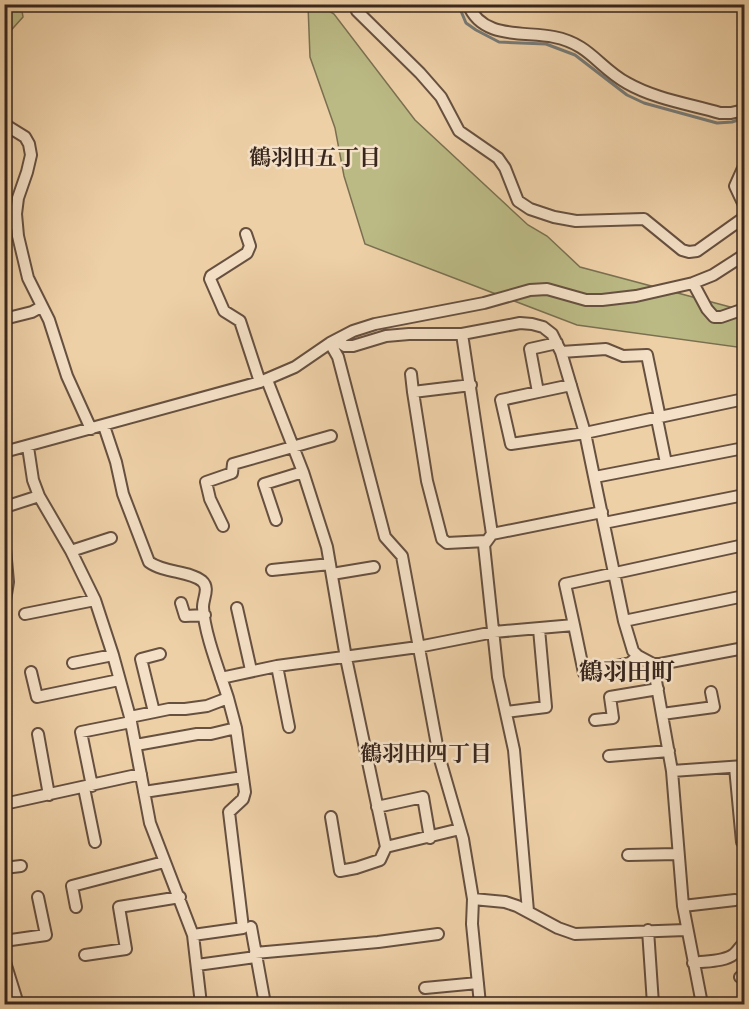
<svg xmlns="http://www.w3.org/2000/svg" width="749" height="1009" viewBox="0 0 749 1009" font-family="'Gentium Book Plus','Noto Serif JP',serif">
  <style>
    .green { fill: #bbba85; stroke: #7a7051; stroke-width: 1.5 }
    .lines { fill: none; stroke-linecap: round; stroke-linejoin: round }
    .stream { stroke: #767b78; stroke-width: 3 }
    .minor-casing { stroke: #665040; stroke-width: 14 }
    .minor { stroke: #f4e0c6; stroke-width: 10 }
    .labels { text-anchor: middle; stroke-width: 5; stroke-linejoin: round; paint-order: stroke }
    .neighbourhood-label { font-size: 22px; font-weight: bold; fill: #38261d; stroke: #f4e0c6 }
    .quarter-label { font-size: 24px; font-weight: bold; fill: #38261d; stroke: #f4e0c6 }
  </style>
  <rect width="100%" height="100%" fill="#eed0a7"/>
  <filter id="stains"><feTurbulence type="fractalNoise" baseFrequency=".00333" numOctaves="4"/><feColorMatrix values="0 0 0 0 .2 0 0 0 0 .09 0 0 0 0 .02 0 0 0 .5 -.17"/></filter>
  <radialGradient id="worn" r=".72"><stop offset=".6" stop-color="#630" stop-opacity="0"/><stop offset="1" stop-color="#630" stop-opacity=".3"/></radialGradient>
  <path class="green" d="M5,4L21,5L23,17L5,37Z
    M308,5H320L334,14L415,120L528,225L547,236L580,267L734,308L744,313V348L577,325L365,244L344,176L335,128L310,57Z"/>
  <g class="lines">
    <path class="stream" d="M458,4L466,23L476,30L499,42L546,44L575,55L627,95L644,103L717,123L732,122L744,118"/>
    <g class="minor-casing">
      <path id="minor" d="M354,4L357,11L420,73L441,97L459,131L498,158L505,168L518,201L530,209L554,217L576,221L644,219L682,250L689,252L697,251L742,219L744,215
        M468,4C482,40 524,31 554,37C590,44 598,67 627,83C655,99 689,104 720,113H731L744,110
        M4,124L25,137L29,144L31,155L27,172L18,198L16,214L18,236L28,278L49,320L67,376L91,429
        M744,166L735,186L744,205
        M4,222L17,225
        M246,234L250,246L247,253L211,276L210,279L224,311L240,321L260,382
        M693,283L707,309L714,317H721L744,309
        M4,319L32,312L41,307
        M462,334L492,534
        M336,340L345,346H353L386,336L409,334H462L520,323L532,324L543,327L552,334L561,352L585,433L624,621L633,651L638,656L653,664H660L744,648
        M330,343L338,357L385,537L402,556L439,756L463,839L473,899L472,924L480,1004
        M557,343L530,349L538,392L571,385
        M561,352L606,349L623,356L647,355L660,418
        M411,374L413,392L471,385
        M267,380L303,472L327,547L346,658L386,847L380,860L356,868L340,871L331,817
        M413,392L427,481L442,539L447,543L486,541
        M538,392L501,400L511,444L585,433L744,399
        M657,419L666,463
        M104,426L116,462L123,494L149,562C164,573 190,571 202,581C210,588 203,598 203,607C204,633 220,673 228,698L207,706L185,709H169L130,717
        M28,447L33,480L39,496L71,551L95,600L113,655L130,717L150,823L193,935L201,1004
        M4,452L260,382L295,367L330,343L353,331L375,324L484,303L530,290L547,289L586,300H602L636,296L693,283L713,275L744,255
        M595,477L744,448
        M4,509L8,506L39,496
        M276,520L264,484L303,472
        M604,523L744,495
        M223,526L210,499L206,482L232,473L233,464L331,436
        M4,538L8,582L4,607
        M71,551L111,538
        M272,570L330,564
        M332,574L374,567
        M181,603L185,616L205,615
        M237,608L251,670
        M25,614L95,600
        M624,621L744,596
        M574,625L565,584L744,545
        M73,663L113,655
        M653,664L672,771L683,906L702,1004
        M277,666L289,727
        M31,672L37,697L119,680
        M221,678L277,666L418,647L494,632L574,625L584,673L630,663L638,656
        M154,712L141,659L160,654
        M506,712L546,707L539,629
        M662,714L714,707L711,692
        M595,720L613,718L610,697L658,689
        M38,734L49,795
        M136,745L197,734H211L236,728
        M609,756L669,751
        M735,767L742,842H744
        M672,771L744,766
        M92,786L81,732L131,722
        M84,788L95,842
        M4,791L6,804
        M144,792L243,777
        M4,804L141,774
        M377,807L423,797L430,838
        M386,847L460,829
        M628,855L678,854
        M4,868L21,866
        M473,899L505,902L517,906L558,928L575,934L686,930
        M683,906L735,900
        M76,907L72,886L164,862
        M528,911L514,750L498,677L484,545L492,534L602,512
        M251,927L265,1004
        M648,930L653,1004
        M193,935L243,928L229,812L243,799L245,792L236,728L228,698
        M4,941L46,935L38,897
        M255,953L378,942L438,934
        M85,955L126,949L119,907L180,897
        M4,959L18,1004
        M693,963C705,961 725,962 734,954C738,951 740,946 744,943
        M197,965L256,957
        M740,977L744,976
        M425,988L478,983"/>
    </g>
    <use href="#minor" class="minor"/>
  </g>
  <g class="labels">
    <g class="neighbourhood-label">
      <text x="315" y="165">鶴羽田五丁目</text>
      <text x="426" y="761">鶴羽田四丁目</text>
    </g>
    <g class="quarter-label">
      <text x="627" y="680">鶴羽田町</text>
    </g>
  </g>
  <rect width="749" height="1009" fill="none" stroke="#eed0a7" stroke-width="24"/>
  <rect x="6" y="6" width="737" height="997" fill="none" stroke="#38261d" stroke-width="3"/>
  <rect x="12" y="12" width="725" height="985" fill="none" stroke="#38261d" stroke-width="1.5"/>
  <rect width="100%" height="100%" filter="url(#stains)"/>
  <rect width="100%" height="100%" fill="url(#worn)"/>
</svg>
